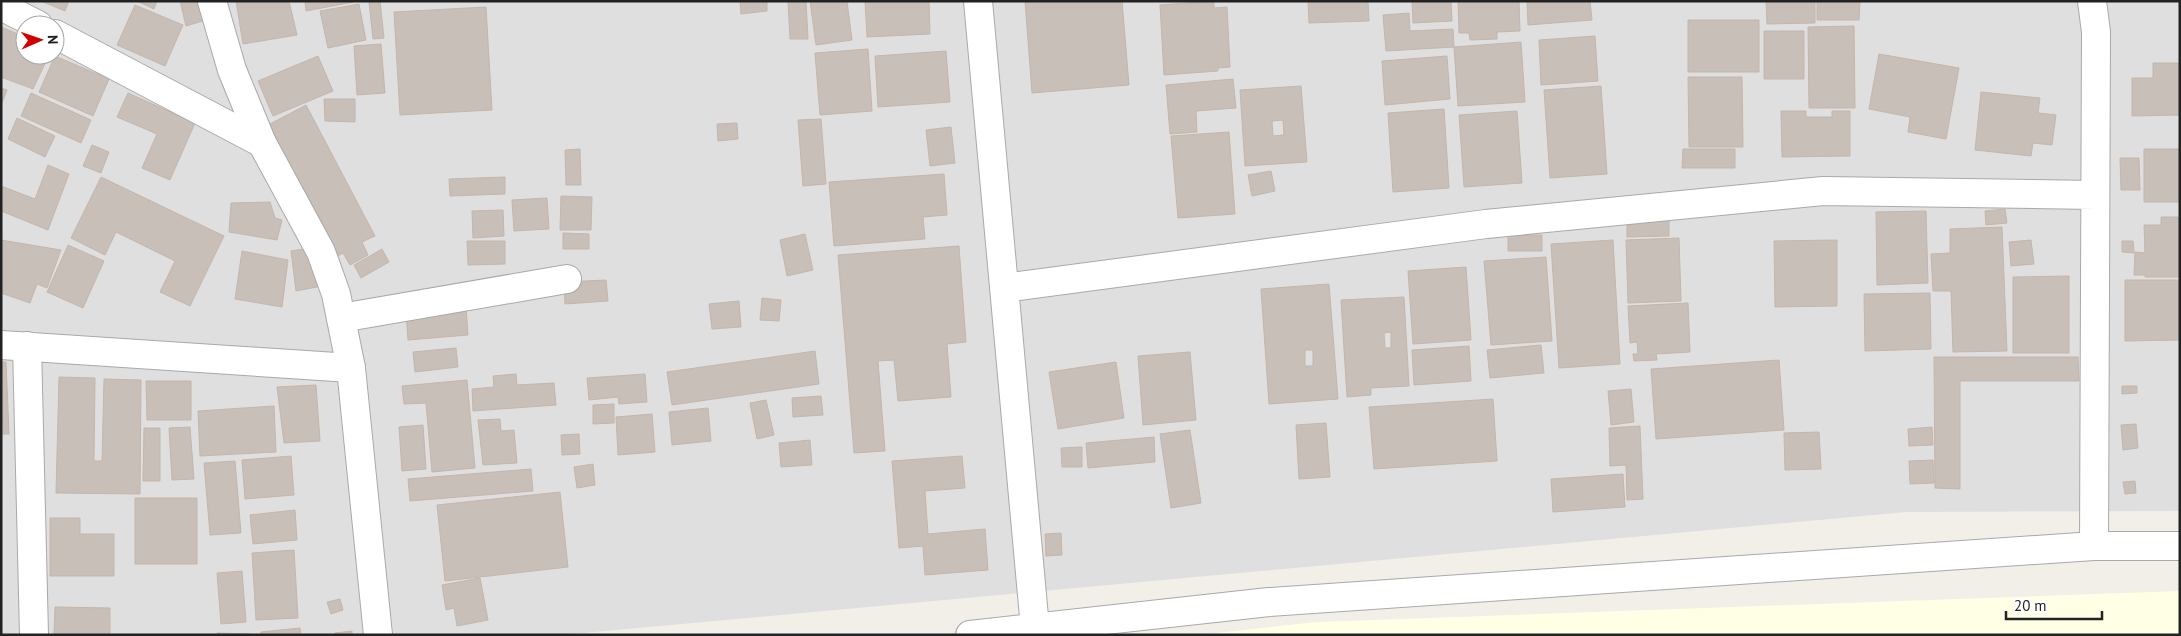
<svg xmlns="http://www.w3.org/2000/svg" width="2181" height="636" viewBox="0 0 2181 636" font-family="'PT Sans',sans-serif">
  <style>
    .residential { fill: #e0dfdf; fill-rule: evenodd }
    .education { fill: #ffffe5 }
    .building { fill: #c7bfb8; stroke: #c4b6ab; fill-rule: evenodd }
    .lines { fill: none; stroke-linecap: round; stroke-linejoin: round }
    .minor-casing { stroke: #a9a9a9; stroke-width: 30 }
    .tertiary-casing { stroke: #a9a9a9; stroke-width: 30 }
    .minor { stroke: #fff; stroke-width: 28 }
    .tertiary { stroke: #fff; stroke-width: 28 }
  </style>
  <rect width="100%" height="100%" fill="#f2efe9"/>
  <path class="residential" d="M1,1H2180V511L1907,512L562,635H1ZM25,25H55V55H25Z"/>
  <path class="education" d="M2180,591V635H1197L1317,622Z"/>
  <path class="building" d="M41,1H69L65,11Z
    M137,1H157L154,9Z
    M180,1H200L206,20L186,26Z
    M236,1H289L297,35L243,44Z
    M305,1H354V2L306,11Z
    M380,1L384,38L373,39L369,2Z
    M740,1H767V11L741,14Z
    M788,1H806L808,39H790Z
    M810,1H847L852,40L816,45Z
    M865,1H929L930,34L867,37Z
    M1025,1H1122L1129,85L1032,93Z
    M1214,1V8L1227,7L1230,67L1218,68V71L1164,75L1160,5Z
    M1308,1H1368L1369,21L1309,23Z
    M1412,1H1451L1452,21L1413,23Z
    M1458,1H1519L1520,31L1497,32V39L1470,40L1469,33H1459Z
    M1527,1H1590L1592,20L1528,25Z
    M1766,1H1815V23L1767,24Z
    M1817,1H1860L1859,20H1817Z
    M359,4L366,40L328,48L320,11Z
    M135,5L183,25L165,66L117,45Z
    M486,7L492,110L400,115L394,12Z
    M1409,13L1410,31L1453,29L1454,47L1386,51L1383,15Z
    M1688,20H1759V72H1688Z
    M1854,26L1855,108H1809L1808,27Z
    M1,27L25,37V55H49L33,89L1,77Z
    M1764,31H1804V79H1764Z
    M1595,36L1598,81L1541,85L1539,40Z
    M1521,42L1525,102L1458,106L1454,47Z
    M381,44L385,93L357,95L354,46Z
    M868,49L872,111L820,115L815,53Z
    M946,51L950,102L878,107L875,56Z
    M1879,54L1959,68L1946,139L1908,132L1910,117L1869,109Z
    M55,56L109,79L93,116L39,92Z
    M318,56L333,91L273,116L258,81Z
    M1447,56L1450,99L1385,105L1382,61Z
    M2153,63H2180V115L2132,116V78H2153Z
    M1688,77H1742L1743,147H1689Z
    M1233,79L1236,108L1196,111L1197,132L1170,134L1166,85Z
    M1301,86L1307,162L1245,166L1240,90ZM1283,120L1284,135L1273,136L1272,121Z
    M1601,86L1607,174L1550,178L1544,90Z
    M1,88L7,90L1,105Z
    M1981,92L2040,98L2038,113L2056,115L2052,145L2033,143L2031,156L1975,150Z
    M31,93L91,120L81,143L21,116Z
    M128,93L195,123L170,180L142,168L157,134L117,117Z
    M324,99H355V122L325,121Z
    M306,105L375,236L362,242L368,255L350,265L343,253L336,257L268,125Z
    M1444,109L1449,188L1393,192L1388,113Z
    M1517,111L1522,183L1464,187L1459,115Z
    M1781,111H1806V117H1832V111H1850V156L1782,157Z
    M17,118L55,136L45,157L8,139Z
    M821,119L826,184L803,186L798,120Z
    M737,123L738,139L718,141L717,124Z
    M951,127L955,163L930,166L926,130Z
    M1229,132L1235,214L1178,218L1171,136Z
    M92,145L109,152L101,173L83,166Z
    M580,149L581,185H566L565,150Z
    M1683,149H1735V168H1682Z
    M2144,149H2180V202H2144Z
    M2120,158H2139L2140,190H2121Z
    M48,165L69,174L48,230L1,211V186L35,199Z
    M1271,171L1275,191L1252,196L1248,175Z
    M944,174L947,215L923,217L925,239L834,246L829,182Z
    M101,177L224,236L190,306L160,292L175,261L116,232L105,255L71,238Z
    M505,177V194L450,196L449,179Z
    M561,196L592,197L591,230H560Z
    M547,198L549,229L514,231L512,200Z
    M270,202L275,218L282,220L277,240L229,232L231,203Z
    M2005,209L2007,223L1986,225L1985,211Z
    M503,210L504,236L473,238L472,211Z
    M1926,211L1928,283L1877,285L1876,212Z
    M2161,217H2180V277H2145V275H2134L2135,252L2145,253L2144,225H2161Z
    M1669,219V236L1627,237V220Z
    M2002,227L2007,351L1953,352L1951,291H1933L1931,254L1950,253V229Z
    M563,233L589,234V249H563Z
    M805,234L813,270L787,276L780,240Z
    M1508,235H1542V251H1508Z
    M1679,238L1681,301L1628,303L1626,240Z
    M1,240L61,250L47,288L37,284L30,303L1,293Z
    M1613,240L1620,364L1559,368L1551,244Z
    M1837,240V306L1775,307L1774,241Z
    M2031,240L2034,264L2011,266L2009,242Z
    M467,241H505V264L468,265Z
    M2122,241H2133L2134,253L2122,252Z
    M68,245L104,261L83,308L47,292Z
    M959,246L966,342L947,344L951,397L898,401L894,360L878,361L885,451L854,453L838,255Z
    M315,247L322,286L296,291L291,251Z
    M382,249L389,262L361,278L354,265Z
    M242,251L288,260L282,307L235,299Z
    M1546,257L1552,341L1491,345L1484,261Z
    M1466,267L1471,340L1413,344L1408,271Z
    M2069,276V353H2013V277Z
    M606,280L608,301L565,304L564,282Z
    M2125,280H2180V340L2125,341Z
    M1329,284L1338,399L1269,404L1261,289ZM1305,350H1313V366H1305Z
    M1930,293L1931,349L1865,351L1864,294Z
    M1404,297L1409,386L1371,388V395L1347,397L1341,300ZM1391,332V348H1385L1384,333Z
    M762,298L781,300L779,321L760,320Z
    M739,301L741,327L712,329L709,304Z
    M1688,303L1690,352L1656,354L1657,360L1634,361L1633,354H1638L1637,342L1630,343L1628,306Z
    M466,306L468,335L408,340L406,311Z
    M1541,345L1544,373L1490,378L1487,350Z
    M1469,346L1471,381L1414,385L1412,350Z
    M456,348L458,367L415,372L413,352Z
    M815,351L819,384L672,405L667,372Z
    M1190,352L1196,420L1143,425L1138,356Z
    M1934,357H2078L2079,381H1960V489L1935,488Z
    M1779,360L1784,430L1656,439L1651,369Z
    M1,362H6L9,434H1Z
    M1116,362L1124,418L1058,429L1049,372Z
    M516,374L517,385L554,383L556,405L473,411L472,389L494,387L493,376Z
    M645,374L647,402L619,404L618,397L589,400L587,378Z
    M59,377L95,378L94,461H102L104,379L141,380L140,494L56,493Z
    M467,380L475,468L432,472L426,403L404,404L402,386Z
    M146,381H191V420H147Z
    M316,385L320,441L284,443L277,387Z
    M2122,386H2137V393L2122,394Z
    M1631,389L1634,422L1611,425L1608,391Z
    M821,396L823,415L793,417L792,398Z
    M1493,399L1497,461L1374,469L1369,407Z
    M766,400L774,435L757,439L750,403Z
    M614,404V423L593,424V405Z
    M274,406L276,452L200,456L198,411Z
    M708,408L711,441L672,445L669,412Z
    M652,414L655,452L618,455L616,417Z
    M500,419L501,431L514,430L517,463L483,465L478,420Z
    M1326,423L1330,477L1299,479L1296,425Z
    M2136,424L2138,448L2123,450L2121,425Z
    M423,425L426,469L402,471L399,427Z
    M1640,426L1643,499L1627,500L1626,465L1610,466L1609,428Z
    M190,427L194,479L172,480L169,428Z
    M1932,427L1933,445L1909,446L1908,429Z
    M144,428H160V481H143Z
    M1190,430L1201,503L1171,508L1160,434Z
    M1819,432L1821,469L1785,470L1784,433Z
    M579,434L580,454L562,455L561,435Z
    M1154,437L1155,462L1088,468L1086,443Z
    M810,440L812,465L781,467L779,443Z
    M1082,447V467H1062L1061,448Z
    M291,456L294,495L245,499L242,460Z
    M962,456L965,488L925,491L928,534L985,529L988,570L925,575L923,546L899,548L892,461Z
    M1933,460L1934,483L1910,484L1909,461Z
    M235,461L241,533L210,535L204,463Z
    M593,464L595,485L577,488L574,467Z
    M531,469L533,491L410,501L408,479Z
    M1623,474L1625,507L1553,512L1551,479Z
    M2135,481L2136,493L2125,494L2123,482Z
    M560,492L568,567L445,581L437,505Z
    M135,498H197V564H135Z
    M295,510L297,540L253,544L250,515Z
    M50,518H80V534H114V576H50Z
    M1061,533L1062,555L1046,556L1045,534Z
    M294,550L298,618L256,620L252,553Z
    M242,571L246,622L221,624L217,573Z
    M480,578L488,620L457,626L454,608L446,610L442,585Z
    M340,599L343,610L331,614L327,602Z
    M55,607L110,608V635H54Z
    M300,628L301,635H261V632Z
    M352,631V635H335V633Z
    M217,633L250,634V635H217Z"/>
  <g class="lines">
    <g class="minor-casing">
      <path id="minor" d="M978,1L1035,628
        M2092,1L2096,32L2094,546
        M1,6L38,25
        M55,34L262,143
        M1004,288L1486,224L1823,191L2095,195
        M341,318L567,279
        M1,345L351,368
        M27,346L34,635"/>
    </g>
    <g class="tertiary-casing">
      <path id="tertiary" d="M212,1L232,70L262,143L321,252L336,294L351,368L378,635
        M970,635L1269,602L2094,546H2180"/>
    </g>
    <use href="#minor" class="minor"/>
    <use href="#tertiary" class="tertiary"/>
  </g>
  <rect width="2181" height="636" fill="none" stroke="#222222" stroke-width="5"/>
  <g transform="translate(40 40) rotate(88)"><circle r="24" fill="#ffffff" stroke="#a7a7a7"/>
  <path d="M0-4L9 19L0 12L-9 19Z" fill="#d40000"/>
  <text y="-8" font-size="14" font-weight="bold" text-anchor="middle" fill="#222222">N</text>
  </g>
  <path d="M2006 611v8h96v-8" fill="none" stroke="#222222" stroke-width="2.5"/>
  <text x="2014" y="611" font-size="15" fill="#222222" stroke="#ffffff" stroke-width="4" paint-order="stroke">20 m</text>
</svg>
